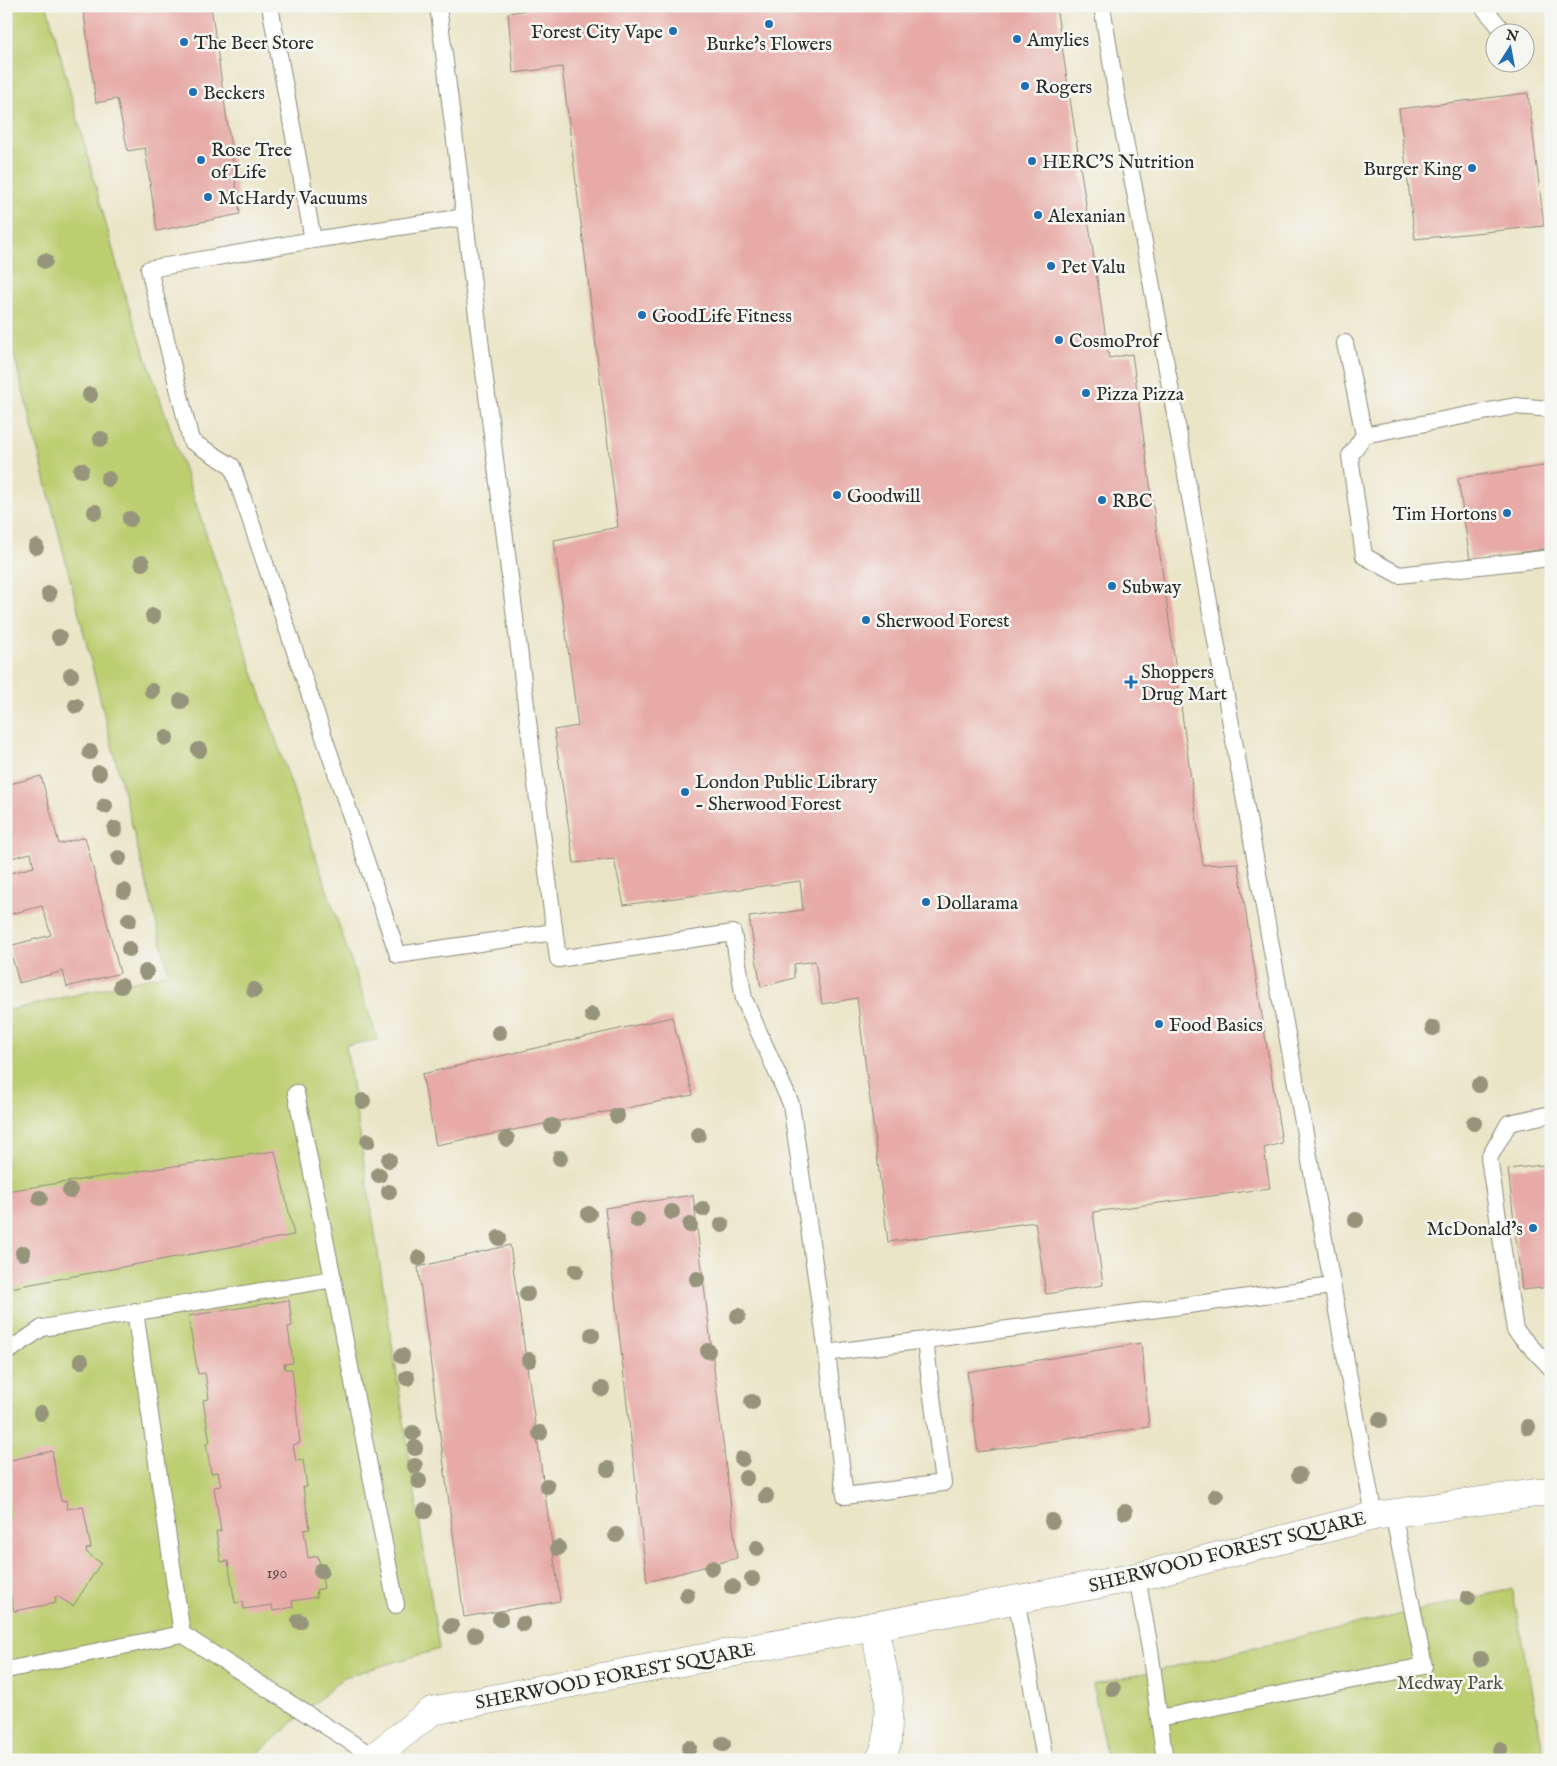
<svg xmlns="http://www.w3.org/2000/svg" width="1557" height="1766" viewBox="0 0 1557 1766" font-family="'IM FELL English',serif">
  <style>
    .green { fill: #bdce71; stroke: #747c4e }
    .building { fill: #e7aaa6 }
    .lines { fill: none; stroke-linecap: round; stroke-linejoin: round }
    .service-casing { stroke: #8b8879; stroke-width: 18 }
    .minor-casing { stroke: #8b8879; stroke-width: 29 }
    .service { stroke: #fff; stroke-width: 16 }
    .minor { stroke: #fff; stroke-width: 28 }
    .tree { fill: #96957b }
    .poi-dot { fill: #1f6fb2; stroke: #f6f6f2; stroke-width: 2 }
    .labels { text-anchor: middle; stroke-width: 5; stroke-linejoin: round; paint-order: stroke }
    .number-label { font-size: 16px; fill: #5a4b4a }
    .poi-label { font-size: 19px; fill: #2b2b2b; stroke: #f6f6f2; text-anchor: start }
    .street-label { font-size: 19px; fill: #2b2b2b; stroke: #f6f6f2 }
    .park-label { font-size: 19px; fill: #50543c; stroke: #f6f6f2 }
  </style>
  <rect width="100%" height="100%" fill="#f6f6f2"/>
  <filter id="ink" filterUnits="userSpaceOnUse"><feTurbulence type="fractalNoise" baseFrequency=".02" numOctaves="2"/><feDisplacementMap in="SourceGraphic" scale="10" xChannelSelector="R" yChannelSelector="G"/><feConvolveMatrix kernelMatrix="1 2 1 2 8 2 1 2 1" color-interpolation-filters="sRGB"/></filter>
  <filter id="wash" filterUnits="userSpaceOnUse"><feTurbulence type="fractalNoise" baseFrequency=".0096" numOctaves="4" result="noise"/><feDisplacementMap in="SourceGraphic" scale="20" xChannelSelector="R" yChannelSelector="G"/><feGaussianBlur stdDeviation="1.12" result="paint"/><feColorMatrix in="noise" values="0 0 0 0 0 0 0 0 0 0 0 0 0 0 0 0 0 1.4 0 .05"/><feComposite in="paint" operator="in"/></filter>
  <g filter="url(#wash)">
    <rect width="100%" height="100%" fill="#ebe5c7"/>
    <path class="green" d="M6,6H47L126,298L378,1040L346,1045L439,1649L344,1677L256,1755V1760H6V1011L169,973L6,323Z
      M1512,1589L1545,1760H1107L1093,1685Z"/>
    <g id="blocks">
      <path class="building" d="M83,6H211L240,214L157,231L145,148L128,151L117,99L96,103Z
        M550,6H1056L1109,358L1132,354L1203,865L1238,863L1282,1143L1264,1148L1270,1188L1093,1212L1103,1285L1046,1294L1035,1222L888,1242L857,998L822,1004L815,961L794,964V978L761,987L749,917L803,910L800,881L624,905L614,859L574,863L554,730L578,726L554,540L618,527L562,67L513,73L508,13Z
        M1528,93L1544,226L1415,239L1399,109Z
        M1551,465V548L1470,560L1458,478Z
        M41,776L59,844L85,837L120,973L67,987L63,971L19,983L9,946L51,935L42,906L6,915V874L34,867L31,853L7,859L6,785Z
        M672,1017L693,1095L436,1145L422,1074Z
        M275,1151L294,1235L10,1288L6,1290V1191Z
        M1551,1164V1287L1522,1290L1508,1169Z
        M693,1195L737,1558L647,1582L605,1208Z
        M510,1245L560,1601L464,1617L418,1267Z
        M289,1300L292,1326L288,1327L293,1363L284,1364L285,1369H292L300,1443L293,1445L296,1461L303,1460L307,1487H303L310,1529L304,1530L308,1558L318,1556L324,1588L316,1590L317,1597L292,1601L293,1607L273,1611L272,1605L244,1609L243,1602L235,1603L228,1561L221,1562L216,1531H221L214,1487L221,1486L218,1472L211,1473L206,1443H210L203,1400L209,1399L205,1373L198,1374L188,1316Z
        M1141,1343L1149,1427L978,1452L967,1372Z
        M52,1451L61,1501L66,1500L67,1509L83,1506L91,1548L86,1549L87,1553L101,1563L73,1606L59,1597H55L56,1603L14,1611L10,1593L6,1594V1523L11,1515L6,1488V1461Z"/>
    </g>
  </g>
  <g filter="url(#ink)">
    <use href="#blocks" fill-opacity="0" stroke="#8b8879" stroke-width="1"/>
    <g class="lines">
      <g class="service-casing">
        <path id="service" d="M270,6L313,240L149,269L191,441L232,466L398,955L554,932
          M438,6L558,959L733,933L744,999L791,1104L827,1353L1332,1286
          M1102,6L1118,104L1136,198L1374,1516
          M1482,6L1499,26L1501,32
          M313,240L465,217
          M1345,343L1364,435L1515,406L1551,409
          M1364,435L1350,456L1364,556L1399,575L1551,558
          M1551,1114L1509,1123L1489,1158L1515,1330L1551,1368
          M333,1279L396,1605
          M6,1353L42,1328L333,1279L296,1093
          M827,1353L845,1496L943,1483L925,1341
          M1137,1577L1150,1649L1159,1718L1424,1666L1393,1513
          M1016,1598L1045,1760
          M182,1634L374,1757
          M6,1670L182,1634L135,1311
          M1159,1718L1165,1760"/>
      </g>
      <g class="minor-casing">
        <path id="minor" d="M874,1626L889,1698L887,1743L880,1760
          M373,1760L374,1757L432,1711L612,1675L1137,1577L1374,1516L1551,1491"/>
      </g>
      <use href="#service" class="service"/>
      <use href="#minor" class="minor"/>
    </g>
    <g class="tree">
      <circle cx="45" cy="261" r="8"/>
      <circle cx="90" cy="395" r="8"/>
      <circle cx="101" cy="439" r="8"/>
      <circle cx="81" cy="470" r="8"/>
      <circle cx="108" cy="479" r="8"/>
      <circle cx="95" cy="512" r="8"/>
      <circle cx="130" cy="519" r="8"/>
      <circle cx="36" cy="547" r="8"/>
      <circle cx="142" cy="563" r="8"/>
      <circle cx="49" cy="594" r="8"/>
      <circle cx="153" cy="616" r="8"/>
      <circle cx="59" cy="637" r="8"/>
      <circle cx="71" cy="675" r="8"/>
      <circle cx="152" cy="691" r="8"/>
      <circle cx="181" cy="701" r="8"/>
      <circle cx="76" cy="706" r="8"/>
      <circle cx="166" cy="738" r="8"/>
      <circle cx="199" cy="750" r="8"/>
      <circle cx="90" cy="752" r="8"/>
      <circle cx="99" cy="773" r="8"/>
      <circle cx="105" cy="806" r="8"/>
      <circle cx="115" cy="829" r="8"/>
      <circle cx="119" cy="858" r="8"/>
      <circle cx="124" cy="891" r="8"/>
      <circle cx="129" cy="920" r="8"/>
      <circle cx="129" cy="949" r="8"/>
      <circle cx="146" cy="972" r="8"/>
      <circle cx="121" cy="986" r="8"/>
      <circle cx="254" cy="990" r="8"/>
      <circle cx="592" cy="1015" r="8"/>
      <circle cx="1433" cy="1028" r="8"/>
      <circle cx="499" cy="1033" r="8"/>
      <circle cx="1479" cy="1085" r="8"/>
      <circle cx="363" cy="1101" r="8"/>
      <circle cx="617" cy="1116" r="8"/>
      <circle cx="1474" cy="1123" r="8"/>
      <circle cx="552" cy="1126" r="8"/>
      <circle cx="698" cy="1135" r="8"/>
      <circle cx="507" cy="1139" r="8"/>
      <circle cx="368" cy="1141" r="8"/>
      <circle cx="560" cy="1158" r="8"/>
      <circle cx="389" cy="1160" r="8"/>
      <circle cx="379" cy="1175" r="8"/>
      <circle cx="70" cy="1191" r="8"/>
      <circle cx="389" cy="1192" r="8"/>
      <circle cx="40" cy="1198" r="8"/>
      <circle cx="703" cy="1209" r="8"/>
      <circle cx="672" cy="1212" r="8"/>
      <circle cx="589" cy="1214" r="8"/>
      <circle cx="637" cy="1220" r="8"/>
      <circle cx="1356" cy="1220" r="8"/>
      <circle cx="690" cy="1225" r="8"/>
      <circle cx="722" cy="1225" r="8"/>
      <circle cx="499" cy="1238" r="8"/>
      <circle cx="23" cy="1253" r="8"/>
      <circle cx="419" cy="1258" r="8"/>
      <circle cx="576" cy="1271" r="8"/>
      <circle cx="697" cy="1279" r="8"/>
      <circle cx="527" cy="1294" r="8"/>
      <circle cx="738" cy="1316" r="8"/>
      <circle cx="592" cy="1335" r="8"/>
      <circle cx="708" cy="1351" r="8"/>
      <circle cx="402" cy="1356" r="8"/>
      <circle cx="529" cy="1360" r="8"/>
      <circle cx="81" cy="1361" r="8"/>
      <circle cx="407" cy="1378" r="8"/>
      <circle cx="602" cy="1389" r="8"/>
      <circle cx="752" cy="1402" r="8"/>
      <circle cx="41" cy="1413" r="8"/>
      <circle cx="1380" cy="1420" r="8"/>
      <circle cx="1528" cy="1427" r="8"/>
      <circle cx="413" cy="1433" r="8"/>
      <circle cx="540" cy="1433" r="8"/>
      <circle cx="415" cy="1448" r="8"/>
      <circle cx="742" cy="1459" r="8"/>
      <circle cx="415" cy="1466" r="8"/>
      <circle cx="608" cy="1469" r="8"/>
      <circle cx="1299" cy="1475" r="8"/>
      <circle cx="746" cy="1478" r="8"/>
      <circle cx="419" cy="1481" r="8"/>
      <circle cx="547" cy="1486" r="8"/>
      <circle cx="766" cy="1496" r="8"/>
      <circle cx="1216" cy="1496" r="8"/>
      <circle cx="425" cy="1511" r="8"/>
      <circle cx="1125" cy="1512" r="8"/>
      <circle cx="1052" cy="1521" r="8"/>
      <circle cx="616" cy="1535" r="8"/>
      <circle cx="558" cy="1548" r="8"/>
      <circle cx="757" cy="1548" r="8"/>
      <circle cx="712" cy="1568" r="8"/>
      <circle cx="321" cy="1571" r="8"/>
      <circle cx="752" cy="1579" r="8"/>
      <circle cx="732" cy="1587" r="8"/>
      <circle cx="687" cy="1595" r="8"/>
      <circle cx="1468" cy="1598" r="8"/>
      <circle cx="500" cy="1619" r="8"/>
      <circle cx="299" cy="1621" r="8"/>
      <circle cx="523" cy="1624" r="8"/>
      <circle cx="451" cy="1626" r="8"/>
      <circle cx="475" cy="1635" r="8"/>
      <circle cx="1481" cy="1659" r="8"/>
      <circle cx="1113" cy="1689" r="8"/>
      <circle cx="723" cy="1744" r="8"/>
      <circle cx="689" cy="1748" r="8"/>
      <circle cx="1500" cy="1750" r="8"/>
    </g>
  </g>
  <g class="poi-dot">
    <circle cx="769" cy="24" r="5"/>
    <circle cx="673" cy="31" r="5"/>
    <circle cx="1017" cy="39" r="5"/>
    <circle cx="184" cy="42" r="5"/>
    <circle cx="1025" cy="86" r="5"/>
    <circle cx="193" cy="92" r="5"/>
    <circle cx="201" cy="160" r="5"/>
    <circle cx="1032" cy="161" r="5"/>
    <circle cx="1472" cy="168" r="5"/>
    <circle cx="208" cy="197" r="5"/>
    <circle cx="1038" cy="215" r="5"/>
    <circle cx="1051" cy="266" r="5"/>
    <circle cx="642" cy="315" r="5"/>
    <circle cx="1059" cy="340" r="5"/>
    <circle cx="1086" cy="393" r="5"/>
    <circle cx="837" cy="495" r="5"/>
    <circle cx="1102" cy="500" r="5"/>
    <circle cx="1507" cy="513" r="5"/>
    <circle cx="1112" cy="586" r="5"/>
    <circle cx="866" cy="620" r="5"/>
    <path d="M1128.5 674.5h5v5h5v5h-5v5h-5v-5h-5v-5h5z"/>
    <circle cx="685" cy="792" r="5"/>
    <circle cx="926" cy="902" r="5"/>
    <circle cx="1159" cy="1024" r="5"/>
    <circle cx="1533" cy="1228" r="5"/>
  </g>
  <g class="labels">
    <g class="number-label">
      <text x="277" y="1578">190</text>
    </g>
    <g class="poi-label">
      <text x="663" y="38" text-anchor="end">Forest City Vape</text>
      <text x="1027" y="46">Amylies</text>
      <text x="194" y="49">The Beer Store</text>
      <text x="769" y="50" text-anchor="middle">Burke's Flowers</text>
      <text x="1035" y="93">Rogers</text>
      <text x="203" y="99">Beckers</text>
      <text x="211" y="156">Rose Tree<tspan x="211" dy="22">of Life</tspan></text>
      <text x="1042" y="168">HERC'S Nutrition</text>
      <text x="1462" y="175" text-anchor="end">Burger King</text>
      <text x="218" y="204">McHardy Vacuums</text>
      <text x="1048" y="222">Alexanian</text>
      <text x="1061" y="273">Pet Valu</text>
      <text x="652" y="322">GoodLife Fitness</text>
      <text x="1069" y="347">CosmoProf</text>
      <text x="1096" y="400">Pizza Pizza</text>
      <text x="847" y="502">Goodwill</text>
      <text x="1112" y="507">RBC</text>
      <text x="1497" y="520" text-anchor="end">Tim Hortons</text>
      <text x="1122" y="593">Subway</text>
      <text x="876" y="627">Sherwood Forest</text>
      <text x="1141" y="678">Shoppers<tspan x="1141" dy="22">Drug Mart</tspan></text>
      <text x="695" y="788">London Public Library<tspan x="695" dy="22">- Sherwood Forest</tspan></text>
      <text x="936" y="909">Dollarama</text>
      <text x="1169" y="1031">Food Basics</text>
      <text x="1523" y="1235" text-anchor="end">McDonald's</text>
    </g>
    <g class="street-label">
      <text transform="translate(1227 1551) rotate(-14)" y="7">SHERWOOD FOREST SQUARE</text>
      <text transform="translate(615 1675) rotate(-11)" y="7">SHERWOOD FOREST SQUARE</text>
    </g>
    <g class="park-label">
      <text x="1450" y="1689">Medway Park</text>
    </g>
  </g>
  <rect width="1557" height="1766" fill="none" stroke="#f6f6f2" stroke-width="25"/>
  <g transform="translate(1510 48) rotate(11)"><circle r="24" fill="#f6f6f2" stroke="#a5a5a2"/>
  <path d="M0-4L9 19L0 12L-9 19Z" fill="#1f6fb2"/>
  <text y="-8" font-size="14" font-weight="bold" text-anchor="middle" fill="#2b2b2b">N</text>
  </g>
</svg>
